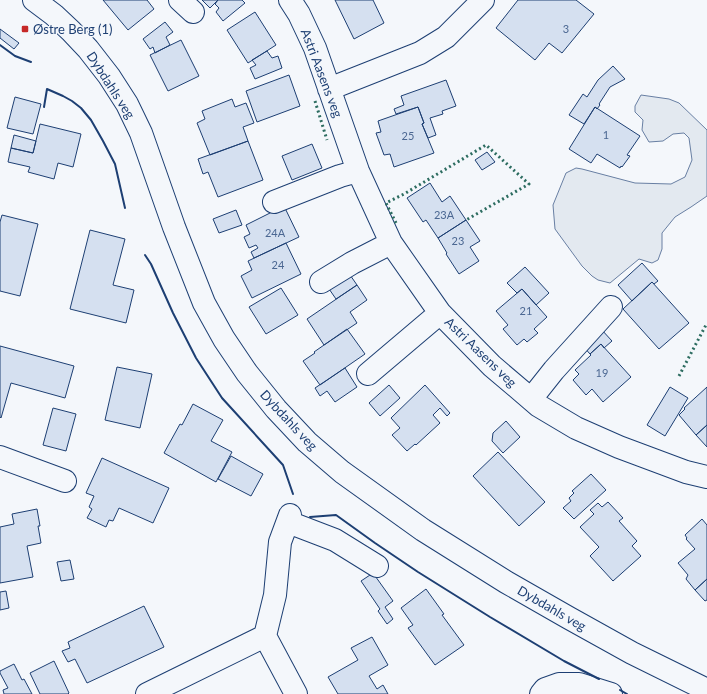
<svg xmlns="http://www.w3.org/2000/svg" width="707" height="694" viewBox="0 0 707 694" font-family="Lato,sans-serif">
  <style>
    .green { fill: #e3e9f0; stroke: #687fa3 }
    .building { fill: #d5e0f0; stroke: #1d3f73 }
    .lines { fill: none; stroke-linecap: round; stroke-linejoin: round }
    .minor-casing { stroke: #1d3f73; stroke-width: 24 }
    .major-casing { stroke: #1d3f73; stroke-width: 24 }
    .minor { stroke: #f4f7fb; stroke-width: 22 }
    .major { stroke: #f4f7fb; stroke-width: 22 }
    .hedge { stroke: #2c6c60; stroke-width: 3; stroke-dasharray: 2 3; stroke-linecap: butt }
    .wall { stroke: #1d3f73; stroke-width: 2 }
    .poi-dot { fill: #c62828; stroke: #f4f7fb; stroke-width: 1.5 }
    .labels { text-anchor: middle; stroke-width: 3; stroke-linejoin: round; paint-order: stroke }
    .number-label { font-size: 11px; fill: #4b6792 }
    .poi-label { font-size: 13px; fill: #1d3f73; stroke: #f4f7fb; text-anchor: start }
    .street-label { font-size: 13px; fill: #1d3f73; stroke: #f4f7fb }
  </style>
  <rect width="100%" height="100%" fill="#f4f7fb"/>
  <path class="green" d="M641,95L669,99L679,103L707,130V196L691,207L675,217L662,233V249L658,260L652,263L639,259L610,283L598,280L592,276L582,266L555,229L553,205L566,173L576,168L582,169L635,183L671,184L685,177L692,160L689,138L684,133L673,134L663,141L649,142L642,130L643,120L635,112V106Z"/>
  <path class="building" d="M103,0H147L154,9L128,30Z
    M202,0H218L210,8Z
    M218,0H242L245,3L223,21L216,12L219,8L215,4Z
    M335,0H373L384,23L354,39Z
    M518,0H576L594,14L562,53L549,43L535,60L496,28Z
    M255,12L276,45L248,63L227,30Z
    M165,22L173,32L166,37L170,45L155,53L153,47L150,49L143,39Z
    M0,29L19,43L14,49L0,38Z
    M181,40L199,76L168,91L150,55Z
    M267,51L272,58L278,56L282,68L255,79L250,68L256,65L252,60Z
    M613,66L625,79L610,87L599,104L600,105L597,109L595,107L584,124L569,115L583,94L587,97L598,80Z
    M289,75L300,106L257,122L246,91Z
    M446,80L456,106L442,111L443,114L430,118L436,135L428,138L422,124L424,123L418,107L396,114L394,109L404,105L401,96Z
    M15,97L41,104L33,134L7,128Z
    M232,99L235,107L246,103L254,123L243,127L248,141L210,155L197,123L205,119L202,111Z
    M418,107L424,123L422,124L434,153L394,167L390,154L384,155L376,133L381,132L378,121Z
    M595,107L640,136L627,155L630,156L622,167L621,166L620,168L597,154L591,163L569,149Z
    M40,124L81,134L73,167L58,163L54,179L28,172L30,167L8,162L11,148L33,153Z
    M14,135L36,141L33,153L11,148Z
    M248,141L263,180L218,197L208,172L203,174L198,159Z
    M312,144L322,168L292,180L282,156Z
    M487,152L495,162L482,170L475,160Z
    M430,183L442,202L450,196L466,220L438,238L426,220L423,222L407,198Z
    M284,206L299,237L254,258L251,252L258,248L256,245L249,248L244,237L250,234L246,225Z
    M236,210L242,225L219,233L213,219Z
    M2,215L38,224L20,296L0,291V222Z
    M466,220L480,241L470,247L479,261L459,274L446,254L447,253L438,238Z
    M90,230L125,239L113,285L134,290L126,323L70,309Z
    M286,243L301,274L252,298L241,276L252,270L248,261Z
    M642,263L658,281L654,284L652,282L632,301L618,285Z
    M525,267L549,293L536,305L522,289L517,293L507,283Z
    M348,272L357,285L336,299L327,286Z
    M652,282L689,323L659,349L623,309Z
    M357,285L367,300L350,312L357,323L324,345L307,319Z
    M281,288L298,315L266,334L249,307Z
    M522,289L547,317L534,329L538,333L527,342L524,339L517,345L503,329L508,325L496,311Z
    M347,329L365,354L320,385L303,361L315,353L314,352Z
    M601,329L612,341L604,348L601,344L590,354L583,346Z
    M601,344L631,377L603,402L592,389L586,395L573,380L579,374L575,370L591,355L590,354Z
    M0,346L74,366L65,398L11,383L1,418L0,417Z
    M117,367L152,374L140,428L105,420Z
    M345,368L357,387L335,402L327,391L320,396L315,388Z
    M389,385L400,398L380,416L369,403Z
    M425,385L450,413L447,416L440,408L433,415L440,423L416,445L415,444L407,451L392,435L400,428L391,418Z
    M670,387L688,398L665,436L647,425Z
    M707,387V425L696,435L679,415L685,409L684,408Z
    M193,404L223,420L211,441L232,452L216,482L164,453L180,424L182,425Z
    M53,408L76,414L66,451L43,445Z
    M506,421L520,437L503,453L492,441L493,433Z
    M707,425V447L696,435Z
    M498,452L545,502L519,526L473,476Z
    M231,456L263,474L251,496L218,479Z
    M102,458L169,488L153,523L119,508L113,521L109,520L106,527L87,518L92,509L89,507L94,496L86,493Z
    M591,474L606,490L574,519L563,508L571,501L569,498L574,493L572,491Z
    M608,502L623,518L619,521L637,541L632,546L641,556L613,581L590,556L599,547L580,527L594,514L590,510L598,503L602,507Z
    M37,509L40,526H38L41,543L27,546L33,577L0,583V527L14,524L12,514Z
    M702,519L707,525V579L695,590L686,579L688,575L678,563L695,549L686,539L687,538L685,535Z
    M70,560L74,579L61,581L57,562Z
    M373,573L393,601L385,607L393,619L387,624L378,611L380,609L361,581Z
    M707,579V600L705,601L695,590Z
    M426,589L444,614L442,615L464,645L435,665L408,628L413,625L401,608Z
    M6,591L9,608L0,610V592Z
    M144,606L164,647L87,683L75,659L68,662L62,651L70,648L68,642Z
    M372,637L388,665L369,676L377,689L383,685L388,694H338L328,677L358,660L351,648Z
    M54,661L69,693L68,694H40L30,673Z
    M14,664L22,680L24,679L32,694H4L3,690L8,688L0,673V671Z"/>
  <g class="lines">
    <g class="minor-casing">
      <path id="minor" d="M180,0L193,12
        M290,0L299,14L315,48L358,171L391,243L440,313L492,366L539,406L576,428L619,447L686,472L707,477
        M329,89L420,53L446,37L483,0
        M274,202L340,176L358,171
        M321,282L352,263L391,243
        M368,374L440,313
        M531,399L554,370L611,307
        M0,457L65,481
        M290,515L280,542L275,595L265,636L296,694
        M288,522L335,540L377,566
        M147,694L265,636
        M541,694L545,689L559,684H579L611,694"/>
    </g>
    <g class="major-casing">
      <path id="major" d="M34,0L54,15L71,31L88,49L109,76L127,104L141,133L174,227L204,303L224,339L247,373L276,409L307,442L342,472L423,530L506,582L569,618L632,653L707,690"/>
    </g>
    <use href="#minor" class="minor"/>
    <use href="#major" class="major"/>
    <path class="hedge" d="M315,101L327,140
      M396,223L386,203L404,194L486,145L529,184L466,220
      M679,376L707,323"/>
    <path class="wall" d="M0,45L15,56L31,62
      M44,107L47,89L63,96L72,101L81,108L91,120L103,141L115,164L125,208
      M145,255L151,264L173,313L196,358L222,398L283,465L293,494
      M310,517L336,515L375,543L418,572L490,617L564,661L599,679
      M620,690L627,694"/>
  </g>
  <rect class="poi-dot" x="21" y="25" width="8" height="8" rx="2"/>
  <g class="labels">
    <g class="number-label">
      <text x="566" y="33">3</text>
      <text x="606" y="139">1</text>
      <text x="408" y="140">25</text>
      <text x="444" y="219">23A</text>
      <text x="275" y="237">24A</text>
      <text x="458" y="245">23</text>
      <text x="278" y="269">24</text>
      <text x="526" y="315">21</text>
      <text x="602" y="377">19</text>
    </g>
    <g class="poi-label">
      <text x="33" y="34">Østre Berg (1)</text>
    </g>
    <g class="street-label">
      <text transform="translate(322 73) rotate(69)" y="5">Astri Aasens veg</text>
      <text transform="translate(111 85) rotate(57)" y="5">Dybdahls veg</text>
      <text transform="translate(481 352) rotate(44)" y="5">Astri Aasens veg</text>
      <text transform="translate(289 420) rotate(47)" y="5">Dybdahls veg</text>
      <text transform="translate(552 608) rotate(30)" y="5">Dybdahls veg</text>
    </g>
  </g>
</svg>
